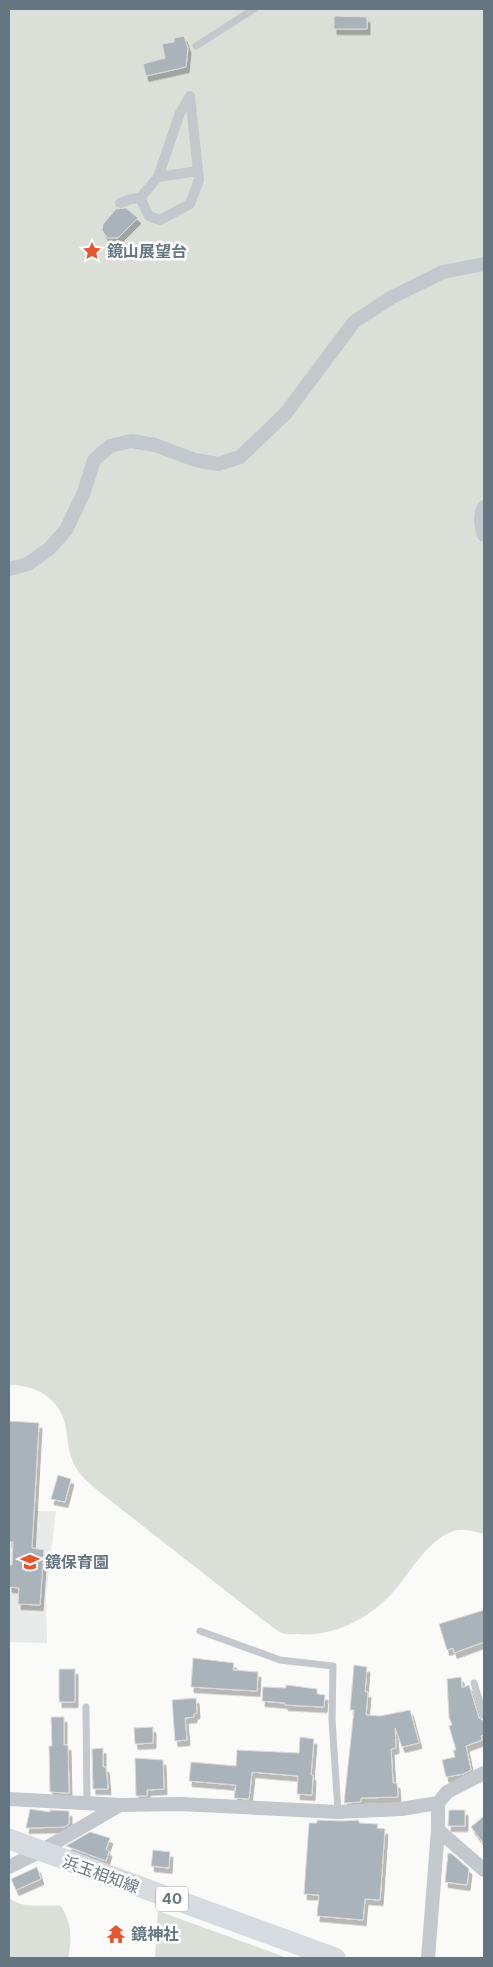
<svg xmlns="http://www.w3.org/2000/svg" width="493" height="1967" viewBox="0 0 493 1967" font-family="Inter,'Noto Sans JP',sans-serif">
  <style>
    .built { fill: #e8e9e9 }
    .green { fill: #dadfd7 }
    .building { fill: #aab3b9; stroke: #dcdcda; filter: url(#shadow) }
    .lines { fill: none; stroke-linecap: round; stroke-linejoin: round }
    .service { stroke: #c3c8cc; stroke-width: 7 }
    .pedestrian { stroke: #c3c8cc; stroke-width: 10 }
    .minor { stroke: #c3c8cc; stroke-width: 14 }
    .primary { stroke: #d6dbdf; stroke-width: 21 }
    .labels { text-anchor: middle; stroke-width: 5; stroke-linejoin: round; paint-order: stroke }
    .shield { fill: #fff; stroke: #939fa8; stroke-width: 1 }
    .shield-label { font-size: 15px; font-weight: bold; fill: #657683 }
    .poi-label { font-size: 16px; font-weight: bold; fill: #657683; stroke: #fff; text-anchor: start }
    .street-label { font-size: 16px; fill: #657683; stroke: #fff }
  </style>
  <defs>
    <filter id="shadow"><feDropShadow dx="3" dy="5.5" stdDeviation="0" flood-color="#0004"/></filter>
  </defs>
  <rect width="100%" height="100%" fill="#fafaf8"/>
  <path class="built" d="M9,1511H56L46,1596L47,1643L9,1642Z"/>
  <path class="green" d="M9,9H484V1534C473,1531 462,1527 451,1532C428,1541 410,1572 395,1590C372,1617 333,1638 297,1634C293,1634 286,1635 282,1633C275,1630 269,1624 263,1620L102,1494C90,1484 77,1474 72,1459C67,1447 68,1433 64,1420C55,1395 34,1385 9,1385Z
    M9,1898C27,1910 41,1904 61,1906C72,1924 72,1938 68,1958H9Z
    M158,1911L288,1958H155Z"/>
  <path class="building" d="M334,16L367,17V29H334Z
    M184,36L188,48L186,67L146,76L143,64L165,58L162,44L174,42V38Z
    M126,208L138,218L118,238H107L102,230L103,224L116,209Z
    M9,1421L39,1423L32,1548L44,1550L40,1605L18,1604L19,1588L9,1587V1565H12L13,1542H9Z
    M58,1475L71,1479L65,1502L51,1499Z
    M484,1610V1642L454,1653L453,1648L447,1650L439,1624Z
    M193,1658L234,1663L233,1670L258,1672L257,1691L191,1687Z
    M354,1665L367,1667L365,1692H368L366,1715L380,1716L410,1710L419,1743L402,1747L395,1728L396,1748L391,1749L393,1783H397L398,1797L361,1798V1802L344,1803L354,1710H350Z
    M59,1669H75V1702H59Z
    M461,1677L462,1688L469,1685L479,1718L484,1721V1735L481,1736L482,1740L466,1746L471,1770L463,1774L446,1777L442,1760L455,1757L453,1750H456L449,1726L452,1725L449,1717L447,1679Z
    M286,1685L317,1689V1694L325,1695L324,1707L285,1705V1703L262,1701L263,1687L286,1688Z
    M196,1698L197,1713L194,1714V1717L185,1718L187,1740L175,1741L172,1700Z
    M51,1717H64V1745H68L69,1793L50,1792L49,1746H52Z
    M153,1727V1743L135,1744L134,1728Z
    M300,1737L314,1739L311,1775H313L312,1795L297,1794L298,1776L252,1772L249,1799L234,1798L236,1785L189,1781L191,1762L236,1766L237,1750L299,1753Z
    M103,1748V1767H106L108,1789H93L92,1749Z
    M135,1758L163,1760L164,1789L147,1790V1796H136Z
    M30,1809L50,1812V1810L69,1811V1824L64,1827L26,1828Z
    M449,1810H465V1826H448Z
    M484,1816V1844L471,1827Z
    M317,1820L343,1821L359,1820V1823L378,1824L377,1828L385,1829L380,1900L365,1899L363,1920L317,1916L319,1895L304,1894L309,1823H317Z
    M90,1832L110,1838L106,1849L109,1851L106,1861L66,1846Z
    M153,1850L170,1852L169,1868L151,1866Z
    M448,1853L452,1854L469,1869L467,1885L445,1882Z
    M37,1867L41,1879L16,1890L11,1879Z"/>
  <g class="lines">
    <path class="service" d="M196,46L254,9
      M200,1631L280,1660L333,1666L332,1719L338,1812
      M474,1683L484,1716
      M86,1707L87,1803"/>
    <path class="pedestrian" d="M190,96L199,180L190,204L160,220L149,216L140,198L158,177L180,113Z
      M158,177L198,171
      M120,203L131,199L140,198"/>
    <path class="minor" d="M484,507C479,516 481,526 484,535
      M9,569L28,564L49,549L66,530L84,492L94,460L110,446L131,441L155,445L195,460L218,464L240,457L286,413L354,322L392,297L443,272L484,264
      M9,1799L121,1805L180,1804L338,1812L401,1809L438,1803
      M438,1830L484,1870
      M9,1867L39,1852L120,1805
      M428,1958L438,1830V1803L447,1792L484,1773"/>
    <path class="primary" d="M9,1839L335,1958"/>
  </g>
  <defs>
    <g id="sight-bare" transform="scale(1.5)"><path d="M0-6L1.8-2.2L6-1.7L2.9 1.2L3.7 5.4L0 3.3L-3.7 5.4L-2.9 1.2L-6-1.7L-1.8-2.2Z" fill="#e4572e" stroke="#fff" stroke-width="2.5" paint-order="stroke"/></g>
    <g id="school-bare" transform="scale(1.5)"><path d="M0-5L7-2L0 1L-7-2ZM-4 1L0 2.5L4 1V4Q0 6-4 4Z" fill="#e4572e" stroke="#fff" stroke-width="2.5" paint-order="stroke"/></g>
    <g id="temple-bare" transform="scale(1.5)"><path d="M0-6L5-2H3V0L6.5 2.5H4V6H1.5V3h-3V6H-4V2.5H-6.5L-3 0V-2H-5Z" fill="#e4572e" stroke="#fff" stroke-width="2.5" paint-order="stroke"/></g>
  </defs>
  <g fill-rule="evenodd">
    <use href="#sight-bare" x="92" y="251"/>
    <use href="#school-bare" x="30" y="1562"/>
    <use href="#temple-bare" x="116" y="1934"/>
  </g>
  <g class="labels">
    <rect class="shield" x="156" y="1886.5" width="32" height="25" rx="4"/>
    <g class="shield-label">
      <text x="172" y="1904">40</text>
    </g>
    <g class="poi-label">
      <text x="107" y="257">鏡山展望台</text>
      <text x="45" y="1568">鏡保育園</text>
      <text x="131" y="1940">鏡神社</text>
    </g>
    <g class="street-label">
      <text transform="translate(101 1874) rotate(20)" y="6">浜玉相知線</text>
    </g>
  </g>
  <rect width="493" height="1967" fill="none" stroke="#657683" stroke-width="20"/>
</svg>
